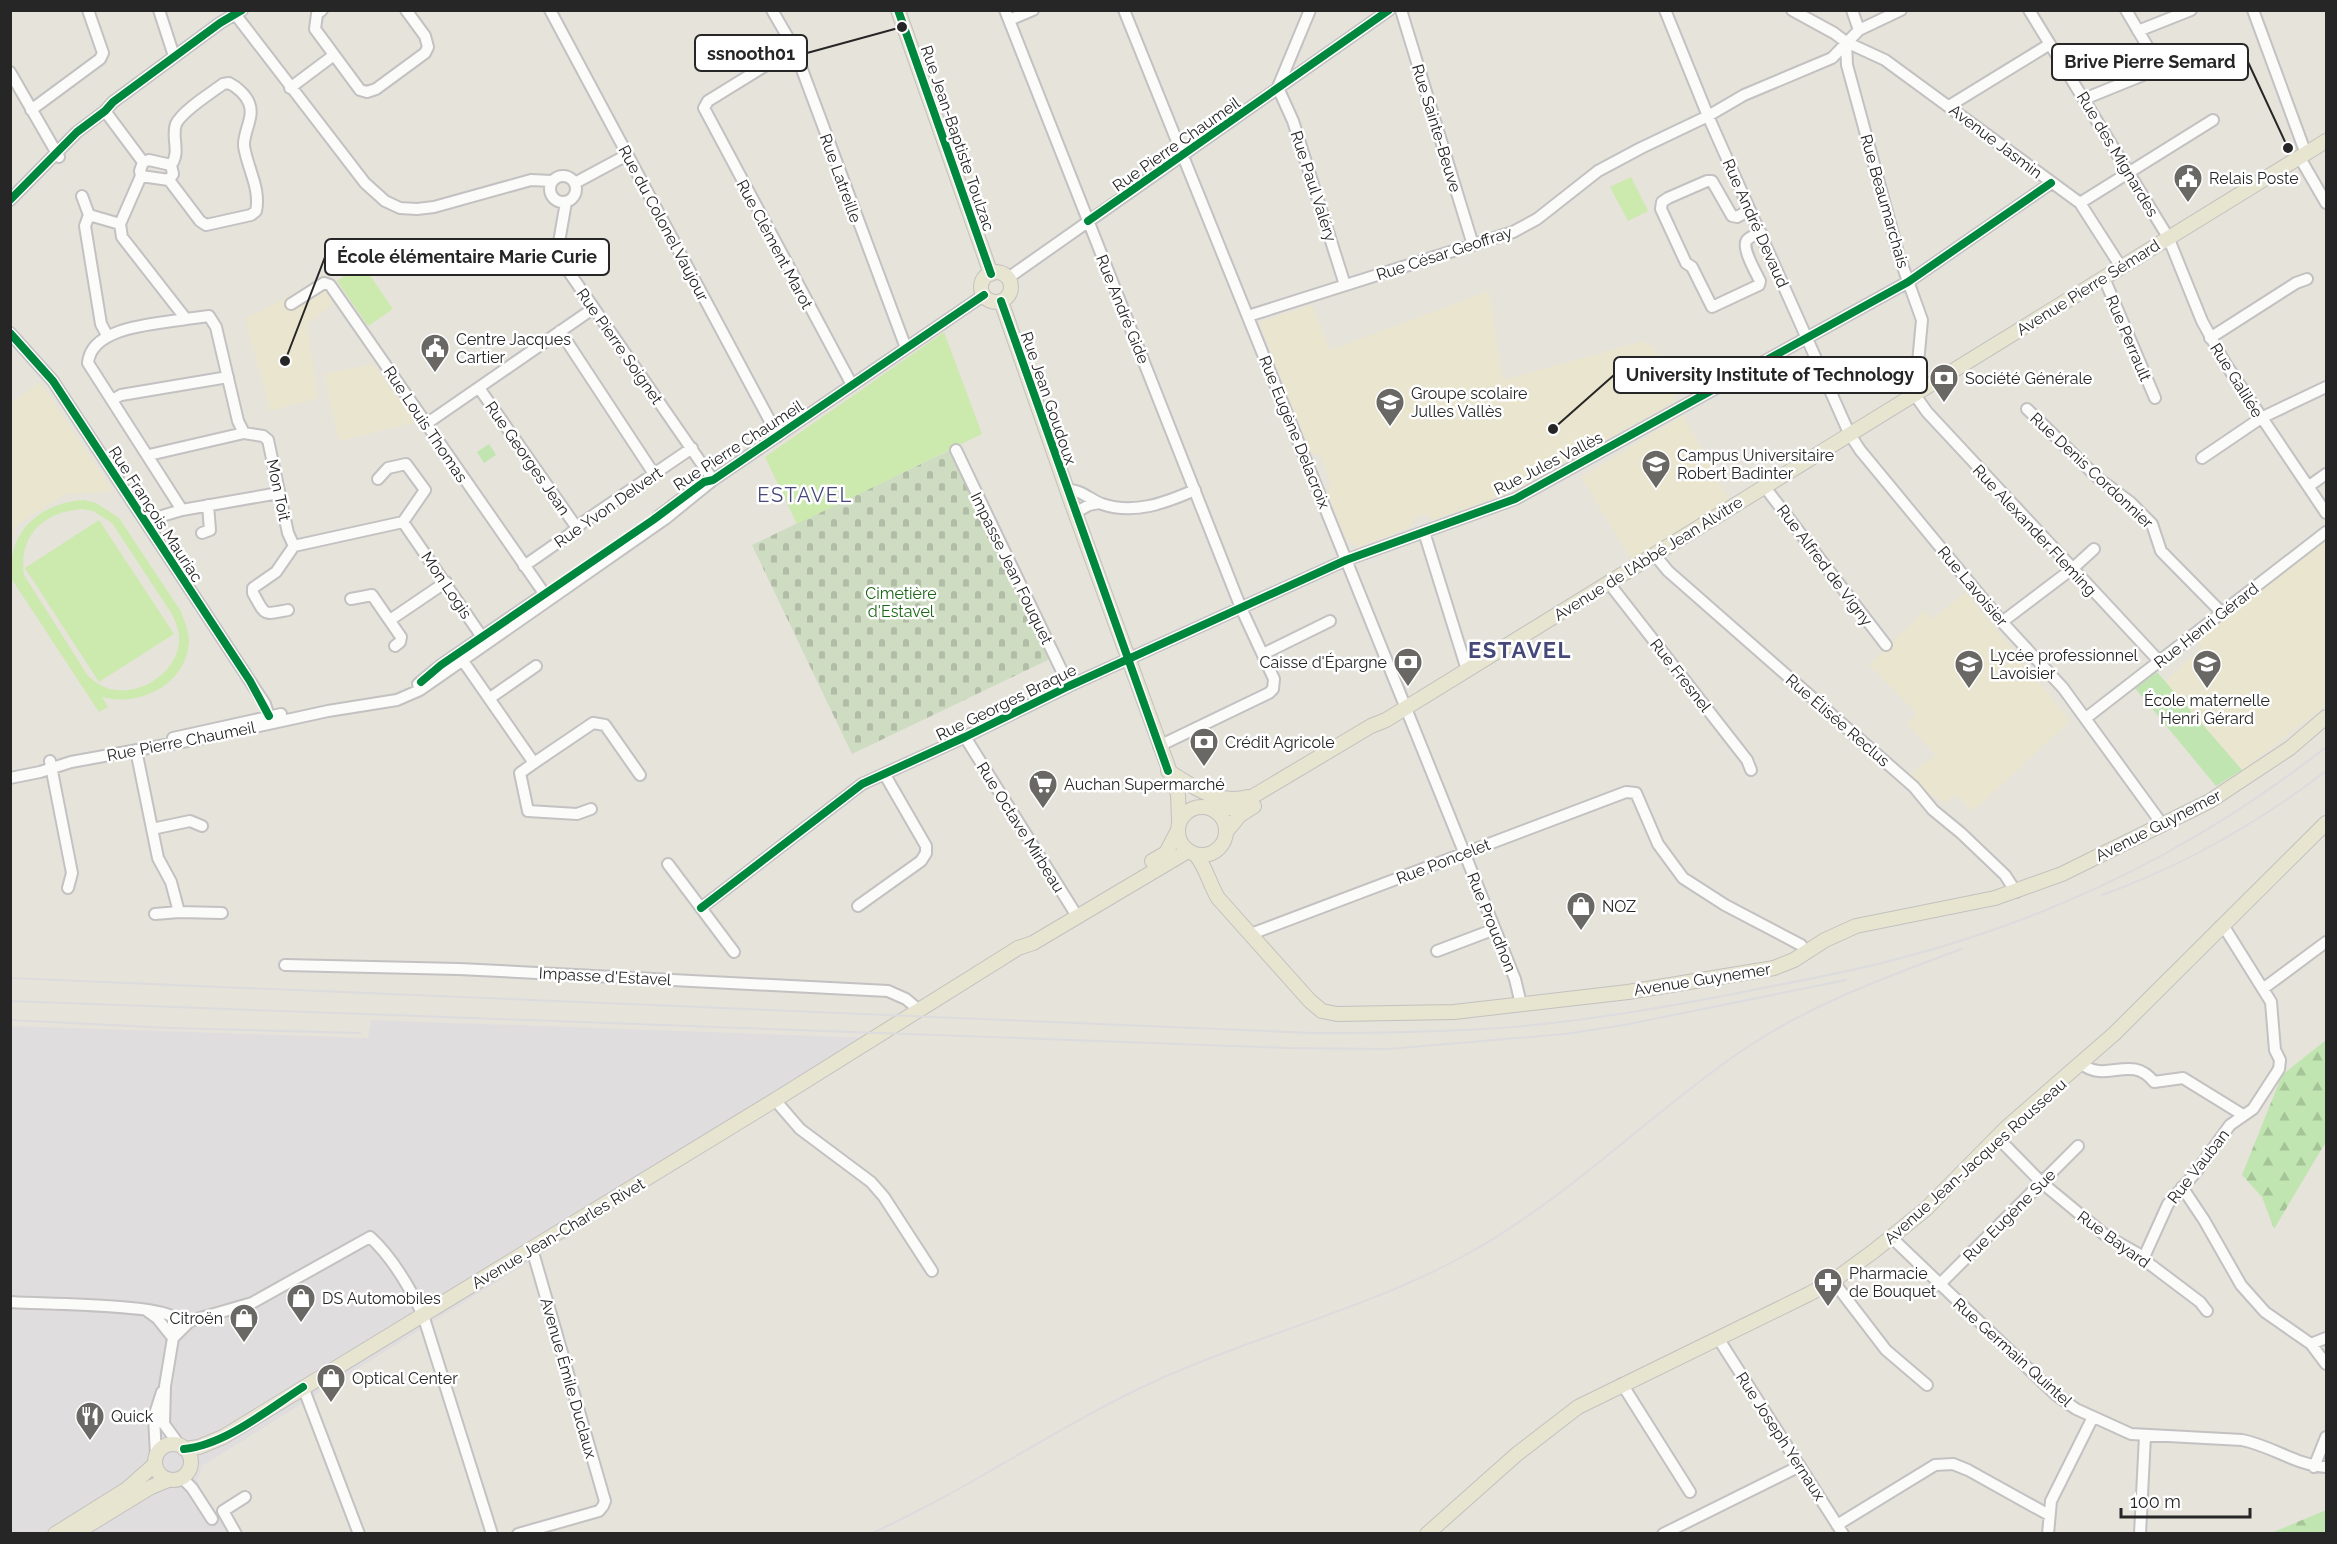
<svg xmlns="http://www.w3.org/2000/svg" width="2337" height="1544" viewBox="0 0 2337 1544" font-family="Raleway,sans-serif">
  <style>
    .industrial { fill: #e0dddf }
    .education { fill: #eae5ce }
    .grass { fill: #c0e5b1 }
    .forest { fill: url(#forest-firs) }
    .cemetery { fill: url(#cemetery-stones) }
    .pitch { fill: #cce9ae; fill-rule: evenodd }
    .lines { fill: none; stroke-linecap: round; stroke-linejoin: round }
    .minor-casing { stroke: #c3c1c1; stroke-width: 14 }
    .major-casing { stroke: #c3c1bf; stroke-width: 16 }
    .minor { stroke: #fbfbfa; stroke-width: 10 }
    .major { stroke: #e7e4d0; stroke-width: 14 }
    .rail { stroke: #dcdbdd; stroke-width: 2 }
    .cycleway-casing { stroke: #fff; stroke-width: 11 }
    .cycleway { stroke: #00873e; stroke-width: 8 }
    .labels { text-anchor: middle; stroke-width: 5; stroke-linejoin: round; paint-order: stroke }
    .street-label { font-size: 16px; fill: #262626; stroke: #fff }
    .poi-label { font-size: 16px; fill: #262626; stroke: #fff; text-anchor: start }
    .park-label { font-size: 16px; fill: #1b6614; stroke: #fff }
    .quarter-label { font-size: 20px; letter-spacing: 1.5px; fill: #454879; stroke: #fff }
    .district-label { font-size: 22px; font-weight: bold; letter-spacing: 1.5px; fill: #454879; stroke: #fff }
    .leader { fill: none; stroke: #262626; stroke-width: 2 }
    .callout-dot { fill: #262626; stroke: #fff; stroke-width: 2 }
    .callout { fill: #fff; stroke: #262626; stroke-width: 2 }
    .callout-label { font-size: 18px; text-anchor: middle; font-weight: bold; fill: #262626 }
  </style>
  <defs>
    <pattern id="forest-firs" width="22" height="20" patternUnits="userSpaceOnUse" patternTransform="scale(1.5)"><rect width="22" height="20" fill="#c0e5b1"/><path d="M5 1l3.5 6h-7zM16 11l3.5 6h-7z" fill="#a5c498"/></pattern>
    <pattern id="cemetery-stones" width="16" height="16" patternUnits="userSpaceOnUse" patternTransform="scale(1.5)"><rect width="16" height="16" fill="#cedcc1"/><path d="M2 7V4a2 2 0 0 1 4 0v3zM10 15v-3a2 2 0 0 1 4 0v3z" fill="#b1bda6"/></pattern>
  </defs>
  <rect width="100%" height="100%" fill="#e6e3db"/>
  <path class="industrial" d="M371,1020L905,1039L887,1038L869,1049L202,1466L197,1481L228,1533L11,1534V1026L368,1038Z"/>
  <path class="education" d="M318,280L333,303L307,324L318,398L270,411L245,319Z
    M1489,291L1503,380L1643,341L1654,347L1676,390L1674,402L1515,491L1433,520L1426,514L1413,519L1411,527L1358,547L1347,541L1327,490L1331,484L1320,454L1312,455L1260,324L1263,321L1312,305L1330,350Z
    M373,364L416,422L339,441L324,374Z
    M40,382L113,491L64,495L18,524L11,542V403Z
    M1683,415L1730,501L1632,561L1581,477Z
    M2326,540V705L2242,770L2165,682L2201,648L2197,641L2201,637Z
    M1966,592L2070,721L1973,811L1955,795L1946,803L1917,786L1907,776L1936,755L1907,724L1916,713L1869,665L1924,611L1932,619Z"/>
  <path class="grass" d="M489,444L496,455L484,463L477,452Z
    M2157,672L2242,770L2216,786L2135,688Z"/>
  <path class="forest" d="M2326,1040V1146L2324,1145L2274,1229L2262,1197L2242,1175L2282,1075Z
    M2326,1510V1533H2271Z"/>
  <path class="cemetery" d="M950,450L1050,659L852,754L752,545Z"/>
  <path class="pitch" d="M1631,177L1648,211L1628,221L1610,187Z
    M362,264L393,309L368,326L337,281Z
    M944,332L982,434L797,524L765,457Z
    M84,500L96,503L119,518L180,610C184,620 189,630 189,642C186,685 140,707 102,697L108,707L99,712L11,578V560L12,562C14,524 48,502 84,500ZM82,509L93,511L112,523L172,614C176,623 180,631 179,641C178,670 144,694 116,690C105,689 96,683 88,676L24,575C18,535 44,512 82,509Z
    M99,520L174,634L99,682L25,568Z"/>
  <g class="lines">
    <g class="minor-casing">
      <path id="minor" d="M159,10L174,56
        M232,10L365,183L385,201L400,208L417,209L434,207L531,180L552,181
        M322,10L317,14L315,29L360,90L367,92L376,89L425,53L428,47L425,36L406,10
        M550,10L778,436
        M772,10L794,48L906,348
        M1005,10L1241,608L1274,679L1273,689L1269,693L1159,746
        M1124,10L1468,862L1515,979L1521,1004
        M1401,10L1473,245
        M1665,10L1708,116L1849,433L1860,450L2002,622L2063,688L2162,824
        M1792,10L1834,33L1846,42L1885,60L2080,203L2121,267
        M1852,10L1859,30
        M2029,10L2168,237L2202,321L2225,363L2326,513
        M2253,10L2306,154
        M1009,20L1033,10
        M2138,31L2191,10
        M1846,42L1847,65L1899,256L1922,320L1915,395L1927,412L2159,661
        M794,48L708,101L704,108L852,385
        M10,72L59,157
        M229,83C237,87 246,95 249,103C255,117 243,132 244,146C247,167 261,189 256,211L251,215L206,225L200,221L169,180L173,174L171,165C181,152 171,137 176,124C182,111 211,93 223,84Z
        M1278,87L1310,10
        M290,88L334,55
        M1278,88L1293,121L1345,285
        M2084,99L2153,71L2157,66L2156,61L2126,10
        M1949,106L2050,44
        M31,110L100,59L103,53L88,10
        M105,111L143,162
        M2300,158L2326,203
        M143,162L140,171L141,176L120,224L122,237L186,319L209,316L216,327L238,421L244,433L263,436L268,440L288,533L294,546L403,522L425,490L406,464L388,468L378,479
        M143,162L149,160L171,165
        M550 189a13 13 0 1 1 26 0a13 13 0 1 1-26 0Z
        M141,176L169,180
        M575,183L627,155
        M82,196L89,215L85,226L101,324L107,335
        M10,200L77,132L105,111L113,102L220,23L242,10
        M566,202L558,248L562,262L713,480
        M2080,203L2213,120
        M1750,210L1737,217L1732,216L1712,181H1707L1668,198L1662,202L1661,209L1686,263L1692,267L1712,307L1759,285L1760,281C1756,273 1741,247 1747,240C1750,237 1757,234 1761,233
        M89,215L120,224
        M1008,278L1389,10
        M2104,278L2155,398
        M291,304L324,283L330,285L548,599
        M1248,316L1513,232L1537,219L1598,171L1641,148L1708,116L1744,95L1832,58L1859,30L1901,10
        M560,331L654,474
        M10,333L53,381L250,681L265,704L270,720
        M2210,338L2296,283L2307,279
        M479,388L577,528
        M112,400L121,395L228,377
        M2027,409L2098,478L2130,502L2152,524L2161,551L2222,613
        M426,424L594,308
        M956,450L1069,686
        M149,455L244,433
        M2202,458L2261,418L2326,387
        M1764,486L1886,645
        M2309,486L2326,474
        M1067,490C1081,489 1090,500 1102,504C1134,515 1165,503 1195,490
        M182,510L88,363C91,326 157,324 186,319
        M1075,513L1089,505L1099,503
        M659,516L689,493
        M145,521L182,510L279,493
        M403,522L482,637
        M1424,532L1467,670
        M202,533L210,530L208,505
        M1654,554L1668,571L1914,787L1933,810L1961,833L2005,875L2016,892
        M524,566L570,534L582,523L692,448
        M1608,582L1747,760L1751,770
        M351,599L372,595L401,637L400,642L395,646
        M288,610C262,615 266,616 253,593V588L276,572L294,546
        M390,620L446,582
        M2002,622L2072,569L2094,549
        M1263,654L1330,621
        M463,661L534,763L593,723L605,725L640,775
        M418,684L441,665L537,599
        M490,698L536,666
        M2086,718L2326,532
        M965,737L1077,916
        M173,738L281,714
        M136,750L158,858L171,882L179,912L222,913
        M50,761L72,873L68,888
        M534,763L520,773L528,811L577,814L591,809
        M10,778L40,772L71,762L204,738L328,711L397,700L420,690L665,519L713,480L984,295
        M152,829L190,821L202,826
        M668,864L734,952
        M858,906L921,861L926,853V846L885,775
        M701,908L862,784L965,737L1069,686L1346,560L1515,499L1908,282L2051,183
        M155,914L179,912
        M1251,934L1626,792L1636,793L1658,844L1683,878L1725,905L1801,945L1806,953
        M1437,951L1495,929
        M285,965L459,969L888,991L906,999L919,1010
        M2264,988L2326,942
        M2082,1064C2106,1084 2131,1053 2154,1082L2183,1078L2243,1115
        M775,1100L800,1129L871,1182L884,1197L932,1271
        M1997,1137L2041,1182L2105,1235L2144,1257L2147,1262L2200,1302L2207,1311
        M2182,1187L2204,1220L2241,1285L2265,1312L2311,1344L2326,1364
        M1892,1238L2056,1395L2076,1409L2131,1434L2242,1440C2272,1446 2296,1465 2326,1467
        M2144,1257L2168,1204L2196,1172L2230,1125L2253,1109L2279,1069L2280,1060L2275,1050L2271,1002L2226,930L2220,927
        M1833,1281L1886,1350L1927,1385
        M1939,1285L2078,1146
        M10,1302C38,1304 157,1304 173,1317V1338L165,1386L164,1424L180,1446
        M146,1310L157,1318L173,1338
        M173,1338L190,1321L252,1303L370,1237C392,1257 410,1288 423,1315L492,1534
        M1718,1338L1843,1534
        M2311,1344L2326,1338
        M1622,1384L1690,1492
        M303,1387L359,1534
        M156,1455L154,1417L162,1392
        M2314,1467L2326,1437
        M182,1478L192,1488L212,1519
        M1837,1525L1935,1465L1953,1464L1968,1470L2049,1515
        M236,1534L223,1511L245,1497
        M518,1534L599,1511L603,1506L605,1501L532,1249
        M1663,1534L1800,1466
        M2048,1534L2051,1501L2093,1417
        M2140,1534L2145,1436"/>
    </g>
    <g class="major-casing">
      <path id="major" d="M898,10L991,274
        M981 287a15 15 0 1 1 30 0a15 15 0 1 1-30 0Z
        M1001,301L1072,504L1178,794L1179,821
        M1168,771C1194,787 1216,805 1248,797
        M1178 831a24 24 0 1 1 48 0a24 24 0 1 1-48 0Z
        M1215,811L1235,807L1371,726L1386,720L2326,141
        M1226,832L1240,815L1254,806
        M1196,855C1207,869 1209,883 1218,898L1310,1001L1322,1011L1337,1014L1454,1012L1628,992L1774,968L1794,960L1825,940L1856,926L1995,898L2062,874L2210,801L2290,748L2326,717
        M1152,861L1166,853L1177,832
        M155 1462a18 18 0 1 1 36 0a18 18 0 1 1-36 0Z
        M184,1449L199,1447L223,1437L775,1100L999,960L1018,948L1033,943L1188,851
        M55,1534L127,1489L154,1465
        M74,1534L151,1487L168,1480
        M1427,1534L1517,1454L1578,1407L1809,1294L1833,1281L1874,1251L1926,1209L2006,1128L2114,1034L2326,823"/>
    </g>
    <use href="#minor" class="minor"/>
    <use href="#major" class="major"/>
    <path class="rail" d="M2102,895C2183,866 2258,823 2326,771
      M10,978L1313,1033C1380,1033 1446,1032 1512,1027C1597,1020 1680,1005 1763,988C1810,979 1858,970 1905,957C2059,916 2201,846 2326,747
      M10,1001L1287,1048L1388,1049L1565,1034L1624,1025L1846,980
      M10,1020L170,1028L360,1033
      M870,1534C971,1489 1061,1423 1162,1378C1272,1329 1394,1302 1496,1237C1583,1183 1656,1110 1740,1052C1808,1005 1884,978 1961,949"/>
    <g class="cycleway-casing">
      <path id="cycleway" d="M898,10L991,274
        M10,200L77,132L105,111L113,102L220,23L242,10
        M1088,221L1389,10
        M1001,301L1168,771
        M10,333L53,381L250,681L269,716
        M421,682L441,665L653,520L704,482L713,480L984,295
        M701,908L862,784L965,737L1069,686L1346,560L1515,499L1908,282L2051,183
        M184,1449C225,1445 269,1409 303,1387"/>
    </g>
    <use href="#cycleway" class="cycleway"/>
  </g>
  <defs>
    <g id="civic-pin" transform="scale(1.5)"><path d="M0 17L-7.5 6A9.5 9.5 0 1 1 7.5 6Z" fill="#696865" stroke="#fff"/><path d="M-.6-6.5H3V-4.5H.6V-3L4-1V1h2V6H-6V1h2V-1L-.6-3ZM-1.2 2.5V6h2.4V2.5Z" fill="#fff"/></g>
    <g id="bank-pin" transform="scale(1.5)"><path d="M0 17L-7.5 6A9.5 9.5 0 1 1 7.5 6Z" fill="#696865" stroke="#fff"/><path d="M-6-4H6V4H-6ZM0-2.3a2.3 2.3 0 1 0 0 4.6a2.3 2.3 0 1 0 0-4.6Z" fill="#fff"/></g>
    <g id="school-pin" transform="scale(1.5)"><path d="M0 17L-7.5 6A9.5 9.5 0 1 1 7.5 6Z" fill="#696865" stroke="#fff"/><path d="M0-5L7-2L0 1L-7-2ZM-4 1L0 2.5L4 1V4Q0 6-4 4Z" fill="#fff"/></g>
    <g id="university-pin" transform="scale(1.5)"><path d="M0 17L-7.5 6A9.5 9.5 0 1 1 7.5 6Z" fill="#696865" stroke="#fff"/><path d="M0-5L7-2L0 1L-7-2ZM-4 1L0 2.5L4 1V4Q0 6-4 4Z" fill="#fff"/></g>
    <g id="supermarket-pin" transform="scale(1.5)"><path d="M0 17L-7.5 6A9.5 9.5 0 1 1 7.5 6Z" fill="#696865" stroke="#fff"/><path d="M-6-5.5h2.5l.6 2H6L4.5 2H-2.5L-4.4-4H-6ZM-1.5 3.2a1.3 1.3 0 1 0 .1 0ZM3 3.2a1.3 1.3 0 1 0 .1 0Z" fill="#fff"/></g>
    <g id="shop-pin" transform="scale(1.5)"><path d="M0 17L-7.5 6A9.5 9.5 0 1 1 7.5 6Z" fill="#696865" stroke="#fff"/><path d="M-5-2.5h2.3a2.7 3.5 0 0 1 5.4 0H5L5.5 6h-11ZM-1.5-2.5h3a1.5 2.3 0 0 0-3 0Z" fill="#fff"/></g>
    <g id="pharmacy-pin" transform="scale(1.5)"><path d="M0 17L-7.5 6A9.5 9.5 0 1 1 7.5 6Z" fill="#696865" stroke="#fff"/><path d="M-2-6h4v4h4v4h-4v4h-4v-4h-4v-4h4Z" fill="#fff"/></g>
    <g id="restaurant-pin" transform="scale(1.5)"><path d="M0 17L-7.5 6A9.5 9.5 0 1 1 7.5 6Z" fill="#696865" stroke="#fff"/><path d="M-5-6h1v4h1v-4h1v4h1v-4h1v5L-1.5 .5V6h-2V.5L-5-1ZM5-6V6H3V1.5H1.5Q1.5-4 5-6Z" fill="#fff"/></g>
  </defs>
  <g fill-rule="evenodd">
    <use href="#civic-pin" x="2188" y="178"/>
    <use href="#civic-pin" x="435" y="348"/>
    <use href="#bank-pin" x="1944" y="378"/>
    <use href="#school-pin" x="1390" y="402"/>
    <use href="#university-pin" x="1656" y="464"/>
    <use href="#bank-pin" x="1408" y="662"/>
    <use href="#school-pin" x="1969" y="664"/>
    <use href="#school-pin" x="2207" y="664"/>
    <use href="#bank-pin" x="1204" y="742"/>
    <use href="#supermarket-pin" x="1043" y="784"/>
    <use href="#shop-pin" x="1581" y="906"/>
    <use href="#pharmacy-pin" x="1828" y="1282"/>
    <use href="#shop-pin" x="301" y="1298"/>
    <use href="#shop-pin" x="244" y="1318"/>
    <use href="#shop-pin" x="331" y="1378"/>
    <use href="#restaurant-pin" x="90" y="1416"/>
  </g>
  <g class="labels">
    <g class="street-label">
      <text transform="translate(1437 128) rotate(73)" y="6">Rue Sainte-Beuve</text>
      <text transform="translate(958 138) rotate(71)" y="6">Rue Jean-Baptiste Toulzac</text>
      <text transform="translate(1996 141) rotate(37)" y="6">Avenue Jasmin</text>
      <text transform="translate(1176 144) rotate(-35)" y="6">Rue Pierre Chaumeil</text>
      <text transform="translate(2118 154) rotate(59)" y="6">Rue des Mignardes</text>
      <text transform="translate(841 178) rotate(70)" y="6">Rue Latreille</text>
      <text transform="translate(1314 186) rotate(72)" y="6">Rue Paul Valéry</text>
      <text transform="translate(1885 201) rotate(74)" y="6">Rue Beaumarchais</text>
      <text transform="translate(664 223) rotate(62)" y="6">Rue du Colonel Vaujour</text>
      <text transform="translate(1756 223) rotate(66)" y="6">Rue André Devaud</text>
      <text transform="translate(775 244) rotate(62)" y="6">Rue Clément Marot</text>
      <text transform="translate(1444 253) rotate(-18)" y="6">Rue César Geoffray</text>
      <text transform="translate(2088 287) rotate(-32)" y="6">Avenue Pierre Sémard</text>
      <text transform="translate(1123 309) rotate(68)" y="6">Rue André Gide</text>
      <text transform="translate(2129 338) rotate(67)" y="6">Rue Perrault</text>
      <text transform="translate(620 346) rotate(55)" y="6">Rue Pierre Soignet</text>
      <text transform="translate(2237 380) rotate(58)" y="6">Rue Galilée</text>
      <text transform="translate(1049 398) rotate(71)" y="6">Rue Jean Goudoux</text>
      <text transform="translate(426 424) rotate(56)" y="6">Rue Louis Thomas</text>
      <text transform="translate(1295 432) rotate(68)" y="6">Rue Eugène Delacroix</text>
      <text transform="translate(738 445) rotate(-33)" y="6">Rue Pierre Chaumeil</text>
      <text transform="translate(528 458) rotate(55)" y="6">Rue Georges Jean</text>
      <text transform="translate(1548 463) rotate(-27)" y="6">Rue Jules Vallès</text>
      <text transform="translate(2092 470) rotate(43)" y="6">Rue Denis Cordonnier</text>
      <text transform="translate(279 490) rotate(78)" y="6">Mon Toit</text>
      <text transform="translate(608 507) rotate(-35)" y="6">Rue Yvon Delvert</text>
      <text transform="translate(156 514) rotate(57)" y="6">Rue François Mauriac</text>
      <text transform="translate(2035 530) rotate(47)" y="6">Rue Alexander Fleming</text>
      <text transform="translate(1648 558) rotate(-32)" y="6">Avenue de l'Abbé Jean Alvitre</text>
      <text transform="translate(1825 565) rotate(53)" y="6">Rue Alfred de Vigny</text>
      <text transform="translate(1012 568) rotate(64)" y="6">Impasse Jean Fouquet</text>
      <text transform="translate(447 585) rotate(56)" y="6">Mon Logis</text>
      <text transform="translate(1973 586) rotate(50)" y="6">Rue Lavoisier</text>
      <text transform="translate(2206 625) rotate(-38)" y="6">Rue Henri Gérard</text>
      <text transform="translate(1681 675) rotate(52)" y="6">Rue Fresnel</text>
      <text transform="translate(1006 702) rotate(-26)" y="6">Rue Georges Braque</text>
      <text transform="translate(1838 720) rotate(41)" y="6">Rue Élisée Reclus</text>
      <text transform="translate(181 741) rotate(-11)" y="6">Rue Pierre Chaumeil</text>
      <text transform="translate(2158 825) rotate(-27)" y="6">Avenue Guynemer</text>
      <text transform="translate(1021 827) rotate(58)" y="6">Rue Octave Mirbeau</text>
      <text transform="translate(1443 861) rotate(-21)" y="6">Rue Poncelet</text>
      <text transform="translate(1492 922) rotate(68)" y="6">Rue Proudhon</text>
      <text transform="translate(605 976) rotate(3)" y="6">Impasse d'Estavel</text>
      <text transform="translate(1702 979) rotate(-9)" y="6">Avenue Guynemer</text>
      <text transform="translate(1975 1161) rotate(-42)" y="6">Avenue Jean-Jacques Rousseau</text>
      <text transform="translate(2198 1166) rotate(-52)" y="6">Rue Vauban</text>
      <text transform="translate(2009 1215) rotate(-45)" y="6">Rue Eugène Sue</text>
      <text transform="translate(558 1233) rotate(-31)" y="6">Avenue Jean-Charles Rivet</text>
      <text transform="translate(2114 1239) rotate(36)" y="6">Rue Bayard</text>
      <text transform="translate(2013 1352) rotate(42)" y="6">Rue Germain Quintel</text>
      <text transform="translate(569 1378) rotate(74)" y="6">Avenue Émile Duclaux</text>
      <text transform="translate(1781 1436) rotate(57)" y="6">Rue Joseph Yernaux</text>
    </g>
    <g class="poi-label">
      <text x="2209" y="184">Relais Poste</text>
      <text x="456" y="345">Centre Jacques<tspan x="456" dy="18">Cartier</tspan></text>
      <text x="1965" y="384">Société Générale</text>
      <text x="1411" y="399">Groupe scolaire<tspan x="1411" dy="18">Julles Vallès</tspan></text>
      <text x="1677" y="461">Campus Universitaire<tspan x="1677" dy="18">Robert Badinter</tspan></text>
      <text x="1990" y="661">Lycée professionnel<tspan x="1990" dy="18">Lavoisier</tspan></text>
      <text x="1387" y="668" text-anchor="end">Caisse d'Épargne</text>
      <text x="2207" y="706" text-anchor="middle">École maternelle<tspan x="2207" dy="18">Henri Gérard</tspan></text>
      <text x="1225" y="748">Crédit Agricole</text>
      <text x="1064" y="790">Auchan Supermarché</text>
      <text x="1602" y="912">NOZ</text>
      <text x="1849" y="1279">Pharmacie<tspan x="1849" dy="18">de Bouquet</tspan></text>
      <text x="322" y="1304">DS Automobiles</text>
      <text x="223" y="1324" text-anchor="end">Citroën</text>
      <text x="352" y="1384">Optical Center</text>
      <text x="111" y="1422">Quick</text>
    </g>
    <g class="park-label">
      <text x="901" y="599">Cimetière<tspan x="901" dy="18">d'Estavel</tspan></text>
    </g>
    <g class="quarter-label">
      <text x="805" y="502">ESTAVEL</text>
    </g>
    <g class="district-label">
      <text x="1520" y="658">ESTAVEL</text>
    </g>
  </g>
  <path class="leader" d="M902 27L807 53M2288 148L2248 62M285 361L325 257M1553 429L1614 375"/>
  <g class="callout-dot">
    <circle cx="902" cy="27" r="6"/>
    <circle cx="2288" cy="148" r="6"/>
    <circle cx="285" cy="361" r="6"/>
    <circle cx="1553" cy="429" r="6"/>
  </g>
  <g class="callout">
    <rect x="695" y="35" width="112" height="36" rx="6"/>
    <rect x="2052" y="44" width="196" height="36" rx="6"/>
    <rect x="325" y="239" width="284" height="36" rx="6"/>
    <rect x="1614" y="357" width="313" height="36" rx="6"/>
  </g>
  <g class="callout-label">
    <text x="751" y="60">ssnooth01</text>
    <text x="2150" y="68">Brive Pierre Semard</text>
    <text x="467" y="263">École élémentaire Marie Curie</text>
    <text x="1770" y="381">University Institute of Technology</text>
  </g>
  <rect width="2337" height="1544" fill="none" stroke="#262626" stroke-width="24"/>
  <path d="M2121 1508v9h129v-9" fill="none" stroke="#262626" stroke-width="3"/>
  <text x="2130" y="1508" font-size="18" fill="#262626" stroke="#ffffff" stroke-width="4.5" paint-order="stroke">100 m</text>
</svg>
